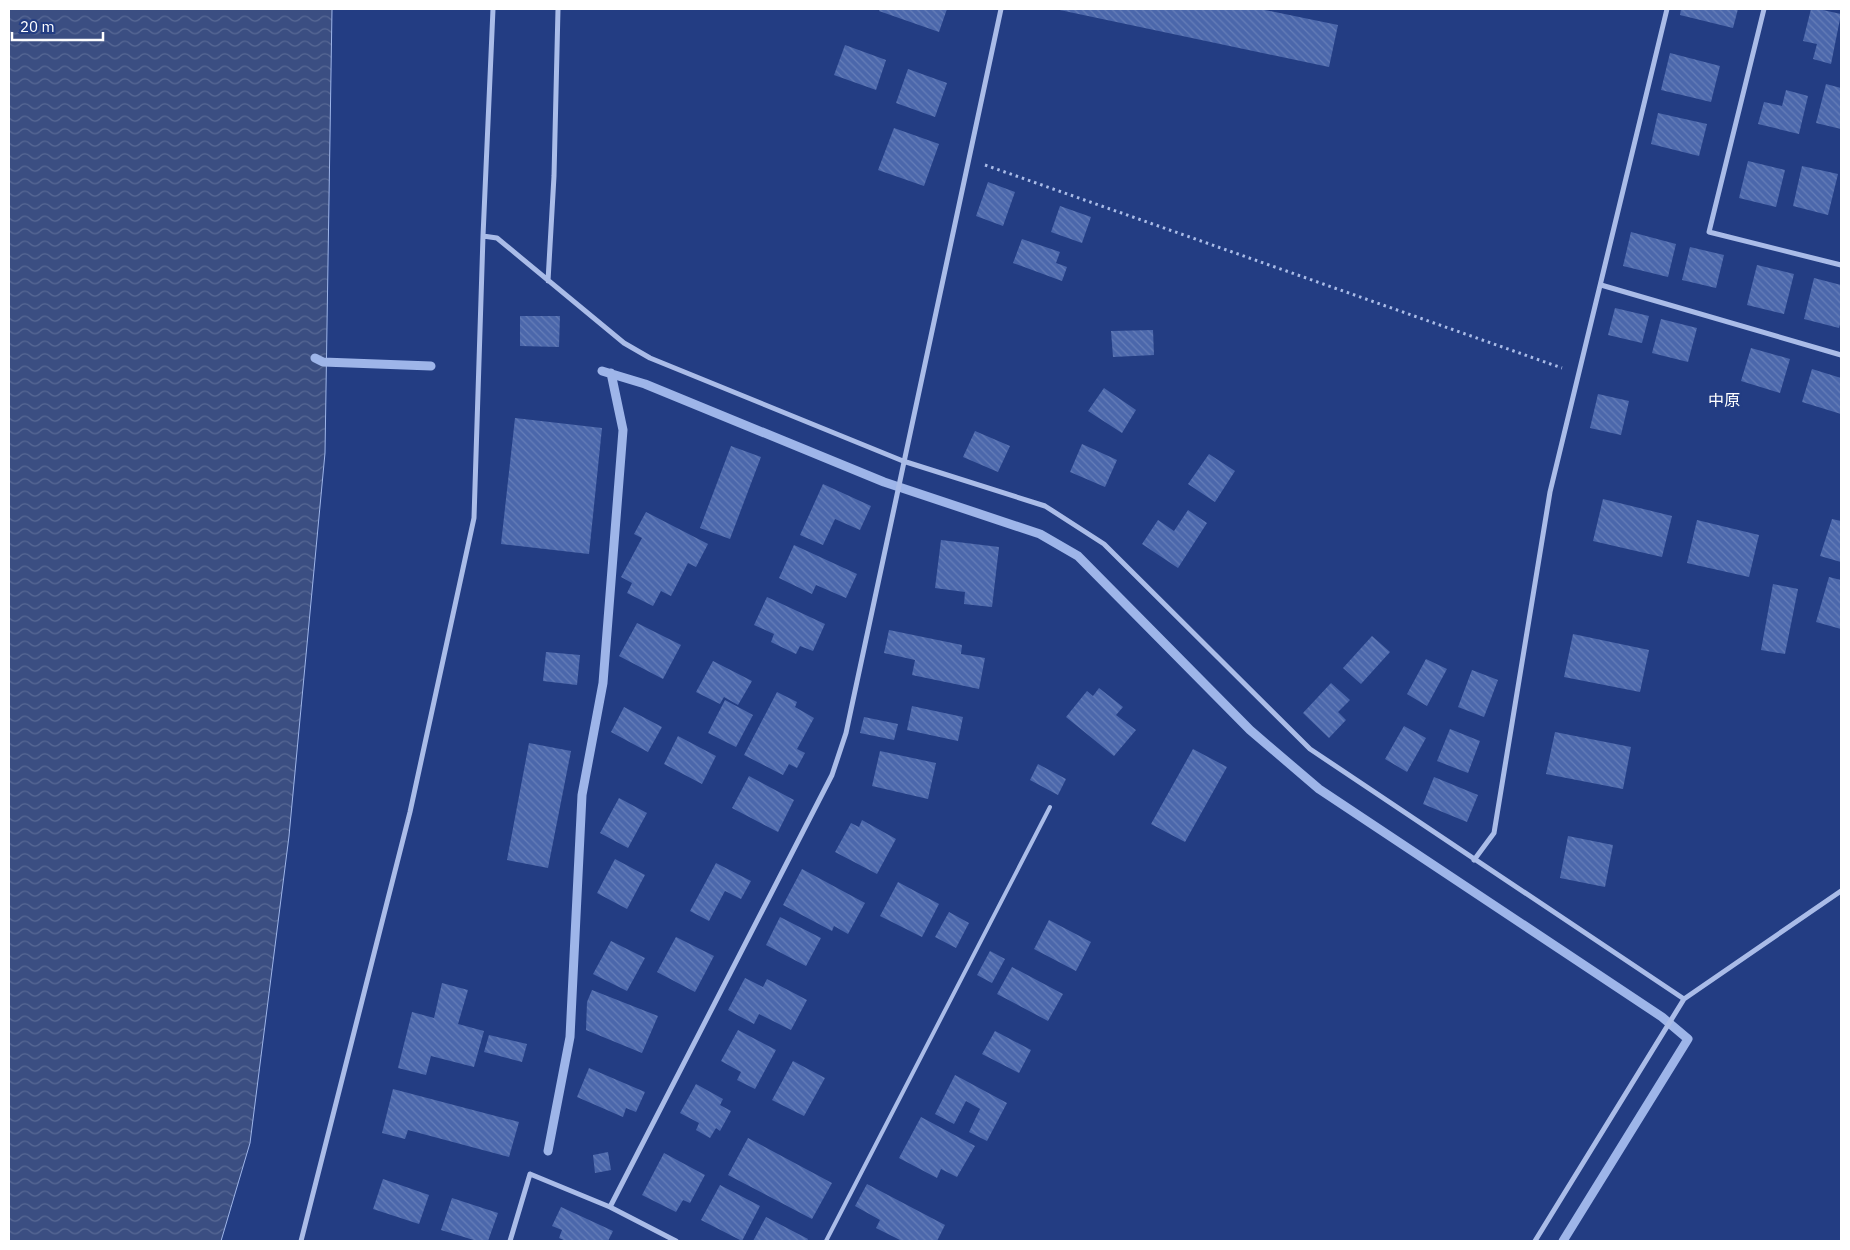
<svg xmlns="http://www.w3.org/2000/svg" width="1850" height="1250" viewBox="0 0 1850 1250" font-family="'IBM Plex Sans','Noto Sans JP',sans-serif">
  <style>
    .water { fill: url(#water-waves); stroke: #9eb5e9 }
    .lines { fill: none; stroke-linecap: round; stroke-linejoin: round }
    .stream { stroke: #9eb5e9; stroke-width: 9 }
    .building { fill: url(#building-back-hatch) }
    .path { stroke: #aabce8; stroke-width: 3; stroke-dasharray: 2.5 4; stroke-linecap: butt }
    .service { stroke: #aabce8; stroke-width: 4 }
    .minor { stroke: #aabce8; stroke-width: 5 }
    .labels { text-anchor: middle; stroke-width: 5; stroke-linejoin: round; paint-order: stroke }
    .quarter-label { font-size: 16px; fill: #fff; stroke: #233d83 }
  </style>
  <defs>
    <pattern id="water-waves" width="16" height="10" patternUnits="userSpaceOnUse" patternTransform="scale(1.25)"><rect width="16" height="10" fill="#3b4e82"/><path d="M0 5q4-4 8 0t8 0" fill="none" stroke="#586995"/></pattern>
    <pattern id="building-back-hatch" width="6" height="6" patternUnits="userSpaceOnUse" patternTransform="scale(1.25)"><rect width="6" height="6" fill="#4b67ab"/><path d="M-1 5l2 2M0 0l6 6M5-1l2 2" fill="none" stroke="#667eb8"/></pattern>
  </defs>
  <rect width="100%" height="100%" fill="#233d83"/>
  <path class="water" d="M9,9H332L325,453L289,836L250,1143L221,1241H9Z"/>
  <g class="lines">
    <path class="stream" d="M315,358L323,362L431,366
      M602,371L645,384L884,482L1040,534L1078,556L1250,730L1319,789L1662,1017L1688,1039L1563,1241
      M548,1151L570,1037L582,795L603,683L623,430L611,373"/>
  </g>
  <path class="building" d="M880,9H947L939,32L879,11Z
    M1055,9H1260L1338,25L1329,67Z
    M1681,9H1738L1733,28L1680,15Z
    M1811,9H1818L1841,14L1831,64L1813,59L1817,44L1803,41Z
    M845,45L886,60L876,90L834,75Z
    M1670,53L1720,66L1711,102L1661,90Z
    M908,69L947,83L935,117L896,103Z
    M1826,84L1841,88V129L1816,123Z
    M1786,90L1808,96L1799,134L1758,124L1764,102L1782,106Z
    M1658,113L1707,124L1699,156L1651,144Z
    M894,128L939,144L924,186L878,170Z
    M1748,161L1785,170L1776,207L1739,198Z
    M1802,166L1838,174L1828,215L1793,206Z
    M988,182L1015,192L1003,226L976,216Z
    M1060,206L1091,217L1082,243L1051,232Z
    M1631,232L1676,244L1668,277L1623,266Z
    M1022,239L1060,252L1056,263L1067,267L1062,281L1013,263Z
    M1690,247L1724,255L1716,288L1682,280Z
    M1757,265L1794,274L1784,314L1747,305Z
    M1814,278L1841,285V320L1839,328L1804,319Z
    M1615,308L1649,316L1642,343L1608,335Z
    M520,316H560L559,347L520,346Z
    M1661,319L1697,328L1688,362L1652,353Z
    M1153,330L1154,355L1113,357L1111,331Z
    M1751,348L1790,359L1780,393L1741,381Z
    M1812,369L1841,378V414L1802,402Z
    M1104,388L1136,410L1122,433L1088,411Z
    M1598,394L1629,401L1621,435L1590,428Z
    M515,418L602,428L589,554L501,544Z
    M975,431L1010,446L998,472L963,457Z
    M1082,444L1117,460L1105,487L1070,472Z
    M731,446L761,457L730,539L700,528Z
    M1209,454L1235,471L1215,502L1188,484Z
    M823,484L871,506L860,530L835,519L823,545L800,535Z
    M1603,499L1672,516L1662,557L1593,541Z
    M1188,510L1207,523L1178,568L1142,544L1158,520L1174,531Z
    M646,512L708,544L696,567L688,563L671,596L661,591L653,606L627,593L632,583L621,577L642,538L634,534Z
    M1832,519L1841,521V562L1820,556Z
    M1697,520L1759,535L1749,577L1687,563Z
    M941,540L999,547L992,607L964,604L965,592L935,588Z
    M794,545L857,574L846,598L816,585L812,594L779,578Z
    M1829,577L1841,580V629L1816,622Z
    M1773,584L1798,589L1785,654L1761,650Z
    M767,597L825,624L813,651L800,646L796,654L771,642L774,634L754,625Z
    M637,623L681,645L663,679L619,656Z
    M889,630L962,645L961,654L985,658L979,689L912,675L915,660L884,653Z
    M1573,634L1649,650L1640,692L1564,677Z
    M1372,636L1390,652L1361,684L1343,668Z
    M546,652L580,655L577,685L543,681Z
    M1426,659L1447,669L1427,706L1407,694Z
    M713,661L752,681L738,705L724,697L720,704L696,692Z
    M1472,670L1498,680L1484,717L1458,707Z
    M1331,683L1350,700L1338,712L1346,720L1329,738L1303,713Z
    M1099,688L1123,707L1116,715L1136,730L1114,756L1066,717L1087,691L1093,696Z
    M777,692L797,702L795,707L814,718L797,749L805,753L797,768L789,764L783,775L744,755Z
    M725,700L753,715L736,747L708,733Z
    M912,706L963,717L958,741L907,730Z
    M624,707L662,727L648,752L611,732Z
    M864,717L898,724L894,740L860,733Z
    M1404,726L1426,738L1407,772L1385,759Z
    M1450,729L1480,741L1468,773L1437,761Z
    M1555,732L1631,747L1623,789L1546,774Z
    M678,736L716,756L702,784L664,764Z
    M529,743L571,751L548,868L507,860Z
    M1193,749L1227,767L1185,842L1151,824Z
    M880,751L936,763L928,799L872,786Z
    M1038,764L1066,779L1058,795L1030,780Z
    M749,776L794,800L778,832L732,808Z
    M1434,777L1478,795L1467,822L1423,804Z
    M619,798L647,813L628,848L600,833Z
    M862,820L896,839L877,874L835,852L851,823L859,827Z
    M1568,836L1613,845L1605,887L1560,878Z
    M615,859L645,875L627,909L597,893Z
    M716,863L751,881L741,899L725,891L709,921L690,911Z
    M802,869L865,903L848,934L834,926L832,931L783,905Z
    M898,882L939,904L922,937L880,916Z
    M949,912L969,923L956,948L935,937Z
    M780,917L821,938L806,966L766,945Z
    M1049,920L1091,942L1076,971L1034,949Z
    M676,937L714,956L695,992L657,972Z
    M611,941L645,958L627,991L593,974Z
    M990,951L1005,959L992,983L977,975Z
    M1012,967L1063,994L1048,1021L997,994Z
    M745,978L763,987L767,979L807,1000L791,1030L759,1014L754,1024L728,1010Z
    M442,983L468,990L458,1024L484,1031L474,1067L431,1056L426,1075L398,1068L412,1012L434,1018Z
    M592,990L658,1016L642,1053L586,1030L587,1002Z
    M738,1030L776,1050L755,1089L737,1080L741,1072L721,1061Z
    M995,1031L1031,1050L1019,1073L982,1054Z
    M489,1035L527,1044L522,1062L484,1052Z
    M793,1061L825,1078L804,1116L772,1100Z
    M589,1068L645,1092L636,1112L626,1108L623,1117L577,1097Z
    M955,1075L1007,1103L987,1141L969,1132L980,1109L966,1101L954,1124L935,1114Z
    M696,1084L723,1099L720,1105L731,1111L720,1131L716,1128L710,1138L696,1130L699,1123L680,1113Z
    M393,1089L519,1122L509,1157L408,1130L405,1139L382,1133Z
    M921,1117L975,1146L957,1177L941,1169L937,1178L899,1158Z
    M748,1138L832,1183L812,1219L728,1175Z
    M608,1152L611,1170L595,1173L593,1155Z
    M664,1153L705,1175L690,1203L683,1200L676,1212L642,1195Z
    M383,1179L429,1195L419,1224L373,1209Z
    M867,1184L945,1225L937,1241H902L876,1228L880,1220L855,1206Z
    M720,1185L760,1206L742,1241L701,1220Z
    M452,1198L498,1213L488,1241H477L441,1230Z
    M561,1207L613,1231L608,1241H566L559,1238L562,1230L552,1226Z
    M766,1217L808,1239L807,1241H753Z"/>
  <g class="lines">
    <path class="path" d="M985,165L1562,368"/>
    <path class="service" d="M826,1241L1050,807"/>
    <path class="minor" d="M1764,9L1709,232L1841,265
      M483,236L497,238L624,343L650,358L903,461L1045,506L1104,544L1310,749L1684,999
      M548,281L554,176L558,9
      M1601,285L1841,355
      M1474,860L1494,833L1550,492L1667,9
      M610,1207L832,775L846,733L1001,9
      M301,1241L410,812L474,518L483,236L493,9
      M510,1241L530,1174L610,1207L676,1241
      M1535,1241L1684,999L1841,891"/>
  </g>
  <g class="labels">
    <g class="quarter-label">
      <text x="1724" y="406">中原</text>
    </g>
  </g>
  <rect width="1850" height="1250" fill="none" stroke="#ffffff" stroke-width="20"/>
  <path d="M12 32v8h91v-8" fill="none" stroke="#ffffff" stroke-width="2.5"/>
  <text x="20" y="32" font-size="15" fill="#ffffff" stroke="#233d83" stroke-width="4" paint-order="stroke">20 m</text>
</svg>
